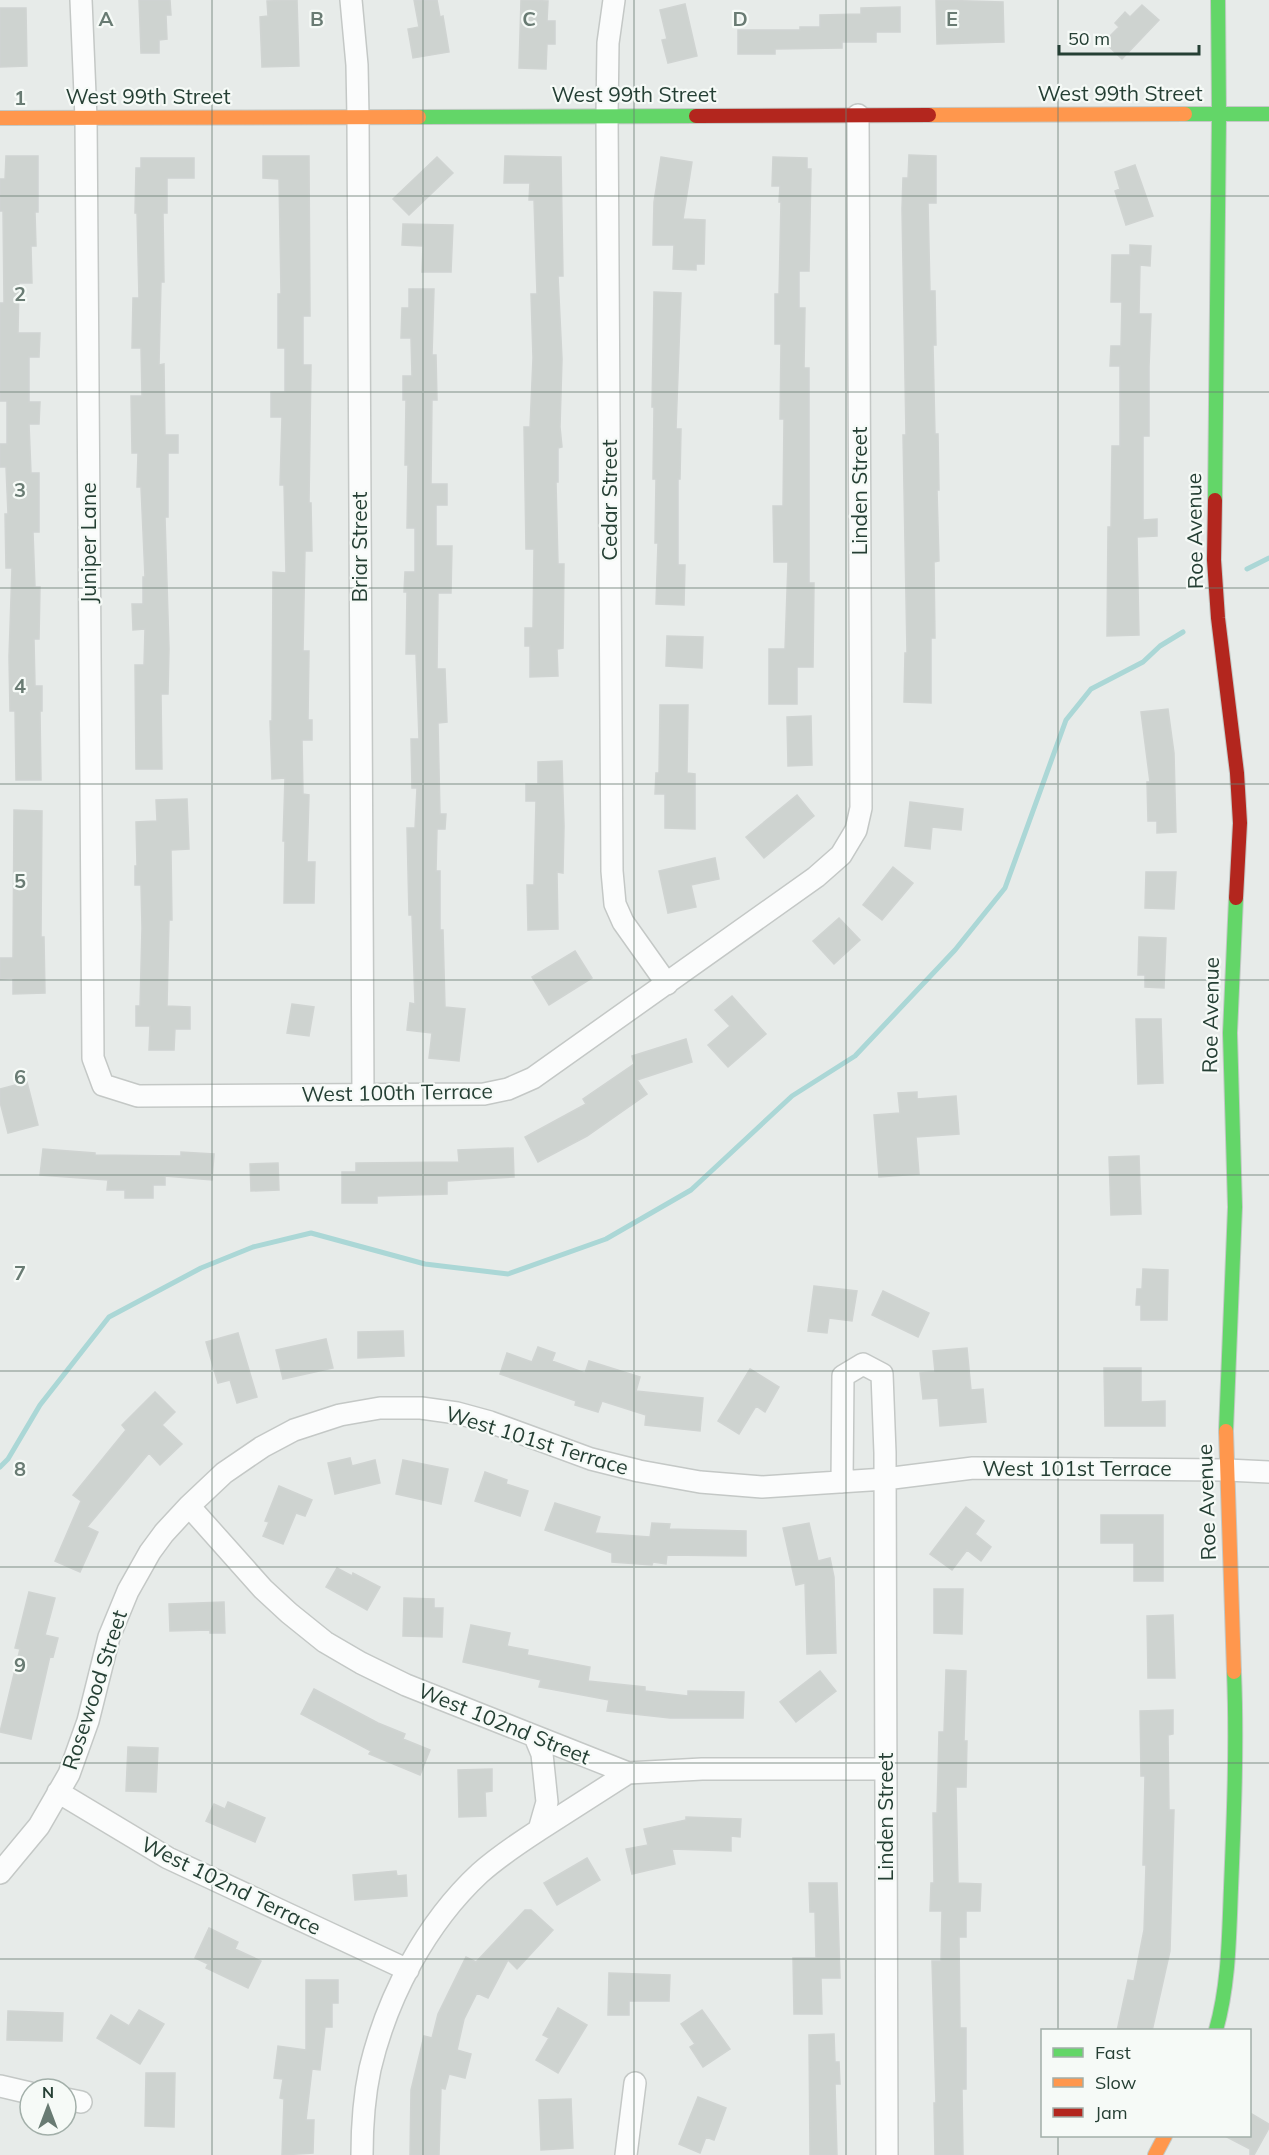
<svg xmlns="http://www.w3.org/2000/svg" width="1269" height="2155" viewBox="0 0 1269 2155" font-family="Mulish,sans-serif">
  <style>
    .lines { fill: none; stroke-linecap: round; stroke-linejoin: round }
    .stream { stroke: #abd7d6; stroke-width: 5 }
    .building { fill: #ced3d0; stroke: #d0d4d2; stroke-width: 1.5 }
    .street-casing { stroke: #c4c8c6; stroke-width: 24 }
    .fast-casing { stroke: #c3c9c6; stroke-width: 16 }
    .slow-casing { stroke: #c3c9c6; stroke-width: 16 }
    .jam-casing { stroke: #c3c9c6; stroke-width: 16 }
    .street { stroke: #fbfcfc; stroke-width: 21 }
    .fast { stroke: #63d668; stroke-width: 14 }
    .slow { stroke: #ff974d; stroke-width: 14 }
    .jam { stroke: #b3261e; stroke-width: 14 }
    .grid { fill: none; stroke: #697b73; stroke-width: 1.5; stroke-opacity: 0.55 }
    .labels { text-anchor: middle; stroke-width: 4.5; stroke-linejoin: round; paint-order: stroke }
    .street-label { font-size: 21px; fill: #253f34; stroke: #f6faf7 }
    .grid-label { font-size: 20px; text-anchor: middle; font-weight: bold; fill: #697b73; stroke: #f6faf7; stroke-width: 4.5; stroke-linejoin: round; paint-order: stroke }
  </style>
  <rect width="100%" height="100%" fill="#e7ebe9"/>
  <g class="lines">
    <path class="stream" d="M1247,569L1269,558
      M0,1467L8,1459L40,1405L109,1317L201,1268L253,1247L311,1233L425,1264L508,1274L606,1239L691,1190L792,1096L855,1056L955,950L1005,888L1066,720L1091,689L1143,662L1160,646L1183,632"/>
  </g>
  <path class="building" d="M139,0H170L171,15H166L167,39L159,40V53H141Z
    M297,0L299,66L262,67L260,17L268,16L267,1Z
    M414,0H437L440,17L443,16L449,52L413,58L408,29L419,27Z
    M521,0L548,1L547,21H555V44H547L546,69L519,68Z
    M936,0L1003,2L1004,42L937,44Z
    M685,4L697,56L668,63L662,40L667,39L660,10Z
    M1142,5L1159,20L1122,59L1104,42L1119,27L1115,23L1125,12L1130,17Z
    M900,7V32H876V42H842V48L775,49V54H738V30H800V27H820V15L861,14V8Z
    M0,8H26L27,66L0,67Z
    M909,155L936,156V203H928L930,291H935L936,345H933L935,434H938L939,490H937L939,561L934,562L935,638H931V703L904,702L905,653H907L903,435H906L902,209L903,178H908Z
    M6,156H38V212H35L36,246H31L32,283H19L18,333H40L39,357H29V402H40L39,424H29L31,473H39V532H33L35,587H40L39,639H34L35,686H42V711H40L41,780H16L15,711H10L9,657L12,568H6L5,514H8L6,467H0V444H7V401H0V303H4L3,211H0V179H5Z
    M263,156H309L310,316H303V365H311L309,503H311L312,551H305L303,651H309L308,720H312V740H302L303,794L309,795L307,862H315L314,903H284L285,841H283L285,778L272,779L270,721H272L273,572L286,573L284,485H280L282,417H271V392H285V348H278V294H281L279,179L263,178Z
    M505,156L561,157L563,276H558L562,359L560,427L562,447L558,448V482H556L558,564H564L563,648L557,649L558,676L530,677V646H525V628H533L534,549H526L524,427H530L533,358L531,294H537L534,200H529L530,183H504Z
    M437,157L453,173L409,215L393,199Z
    M661,157L692,162L683,219L705,220L704,264H696V270L673,269L674,245H653L654,202Z
    M773,157L807,158V169H811L809,271H799V308H805L804,368H809V583H814L813,667H797V704H769V649H785L788,562H774L773,506H783L784,419H780L781,344H775V294H779L781,202H779L780,186H772Z
    M141,158H194V178H167V213H163L164,282H161L159,365L164,364L165,435H178V453H168V517H165L169,649L168,694H161L162,769H136L135,665H144L145,629L133,630L132,604H143V577H145L141,487H137L138,453H132L131,396H142L141,348H132L133,298H139L137,213H135L136,168H141Z
    M1135,165L1153,216L1126,225L1115,191L1120,189L1115,172Z
    M403,224L453,225L451,272H422L423,246L402,245Z
    M1130,245L1151,246L1150,266L1140,265L1139,314H1151L1149,367V436H1143V520L1157,519V536L1137,537L1139,635L1107,636L1108,527H1111L1112,446H1120V366H1110L1111,346H1121L1122,302H1111L1112,255H1130Z
    M409,289H434L432,355H436L437,400H432L431,484H447V505H436V546H452L451,593H438L437,669H445L447,722L438,723L440,814H446L445,829H437L436,871H440V930H443L445,1007L465,1009L459,1061L429,1058L432,1033L407,1030L410,1003L415,1004L412,915H409L407,828H415L417,788H412L411,739H419L416,654H406L407,592H404L405,572H415V528H407L408,465H405L406,400H403V376H412L411,338H401L402,308H409Z
    M654,292L681,293L676,429H681L680,479H678V565H685L684,605L656,604L658,543H655L656,479H653L654,407H652Z
    M667,636L703,637L702,668L666,666Z
    M660,705H688L687,773L695,774V829L665,828V794H655L656,773H659Z
    M1168,709L1174,753L1176,832L1157,833V821H1148L1147,782H1150L1141,712Z
    M811,716L812,765L788,766L787,717Z
    M562,761L564,826L563,873L557,872L558,929L528,930L527,885H534L536,801H526V784H538V762Z
    M797,795L814,816L764,858L746,837Z
    M187,799L189,849L171,850L172,920H169L167,1006L190,1007V1029H175L174,1050H149L150,1026H136V1006H140L142,928L141,885H135V866H137L136,822L157,821L156,800Z
    M910,802L963,809L961,830L932,827L930,849L905,846Z
    M14,810L42,811L41,937H44L45,993L13,994V978L0,979V958H13Z
    M715,858L719,879L691,885L696,907L668,913L659,871Z
    M893,867L913,883L882,920L863,905Z
    M1146,872H1176L1174,909L1145,908Z
    M839,918L860,940L834,964L813,941Z
    M1139,937L1166,938L1164,988L1145,987V975H1138Z
    M575,951L592,978L549,1005L532,977Z
    M732,996L766,1034L728,1067L708,1045L730,1026L715,1010Z
    M292,1004L314,1007L309,1036L287,1033Z
    M1136,1019H1161L1163,1083L1138,1084Z
    M686,1039L692,1062L637,1080L647,1094L587,1136L538,1162L525,1137L586,1104L583,1099L634,1064L632,1056Z
    M27,1082L38,1125L8,1133L0,1102V1089Z
    M917,1092V1099L956,1096L959,1134L916,1137L919,1174L879,1177L874,1115L900,1113L898,1093Z
    M513,1148L514,1177L447,1181V1194L377,1196V1203H342V1172H356V1163L459,1162L458,1150Z
    M43,1149L95,1153V1155L181,1156V1152L214,1154L212,1180L165,1176V1185H153V1198H125V1190H107L108,1180L40,1175Z
    M1139,1156L1141,1214L1111,1215L1109,1157Z
    M278,1163L279,1190L251,1191L250,1164Z
    M1143,1269L1168,1270L1167,1320H1141V1305H1136L1137,1289H1142Z
    M814,1286L857,1291L852,1321L829,1318L827,1333L808,1331Z
    M883,1291L929,1313L918,1337L872,1315Z
    M403,1331L404,1356L358,1358V1332Z
    M238,1333L257,1397L237,1403L230,1380L218,1383L206,1342Z
    M326,1339L333,1368L283,1379L276,1350Z
    M538,1347L555,1353L552,1361L585,1373L589,1361L640,1377L636,1391L703,1398L700,1431L645,1425L646,1415L602,1401L598,1412L575,1405L576,1401L500,1374L507,1353L532,1362Z
    M967,1348L971,1390L983,1389L986,1422L940,1426L938,1398L923,1399L920,1373L935,1372L933,1351Z
    M1104,1368H1141V1402L1165,1401V1426H1105Z
    M750,1369L779,1387L765,1412L756,1406L739,1434L718,1421Z
    M155,1392L175,1412L162,1425L182,1444L160,1465L149,1453L87,1527L98,1532L80,1572L55,1561L81,1501L73,1495L126,1430L122,1425Z
    M350,1458L352,1466L375,1460L380,1483L335,1494L328,1463Z
    M403,1460L448,1469L441,1504L396,1494Z
    M485,1472L507,1480L506,1484L528,1491L520,1516L475,1501Z
    M279,1486L312,1500L305,1516L296,1513L283,1544L263,1536L269,1522L265,1521Z
    M555,1503L600,1517L595,1533L650,1537L652,1523L670,1524L669,1529L746,1531V1556L667,1555L666,1564L653,1562L652,1565L612,1562V1553L545,1530Z
    M966,1507L984,1521L975,1534L991,1547L981,1561L967,1550L952,1570L930,1554Z
    M1101,1515H1163V1581H1134V1543H1101Z
    M809,1523L818,1561L830,1558L834,1577L836,1653L807,1654L805,1583L796,1585L783,1528Z
    M337,1568L352,1576L353,1573L380,1587L367,1610L326,1587Z
    M934,1589H963L962,1634L934,1633Z
    M29,1592L55,1598L45,1635L58,1638L53,1657L50,1656L31,1739L0,1732L20,1649L15,1648Z
    M404,1598L434,1599V1608H443L442,1637L403,1636Z
    M224,1602L225,1633H210V1630L170,1631L169,1604Z
    M1173,1615L1175,1678H1148L1147,1616Z
    M471,1625L510,1633L507,1646L528,1650L527,1655L590,1667L588,1681L645,1687V1691L688,1696V1691L744,1692L743,1718H670L607,1711L609,1700L539,1687L541,1680L463,1662Z
    M946,1670L966,1671L964,1741H967L966,1787H956L958,1883L981,1884L980,1911H966V1937H959L960,2028H966V2089H962L963,2155H935L934,2103H936L932,1961H941L942,1911H930L931,1883H934L933,1813H937L939,1732H944Z
    M820,1671L836,1691L796,1722L780,1702Z
    M314,1689L378,1723L405,1734L403,1739L430,1750L420,1775L369,1754L371,1751L301,1714Z
    M1173,1710V1734L1168,1735L1169,1810H1174L1170,1951L1152,2031H1117L1128,1980L1134,1981L1144,1930L1146,1865H1143L1145,1776H1141L1140,1711Z
    M128,1747L158,1748L156,1792L126,1791Z
    M492,1769V1791L485,1792L486,1816L459,1817L458,1770Z
    M228,1802L265,1818L255,1842L206,1821L214,1804L225,1809Z
    M686,1817L741,1819L740,1837L731,1836V1851L672,1849L675,1864L632,1874L626,1849L648,1845L644,1829L686,1820Z
    M587,1858L600,1880L557,1905L544,1883Z
    M396,1871L397,1876L406,1875L407,1896L355,1900L353,1875Z
    M809,1883H837L840,1978H821L822,2014H794L793,1958H816L815,1912H810Z
    M525,1910H531L553,1930L517,1969L508,1960L488,1998L477,1993L464,2019L457,2050L471,2054L465,2078L449,2074L445,2089L441,2088L439,2155H410L411,2090L424,2036L432,2038L438,2014L466,1957L476,1962Z
    M209,1928L238,1942L235,1949L261,1961L248,1988L206,1968L208,1964L195,1958Z
    M609,1973L670,1975L669,2001H629V2015H608Z
    M306,1980H338V2003H332V2027H325L320,2070L312,2069L306,2120H314L313,2153L282,2155L284,2099L280,2098L283,2079L274,2078L278,2046L306,2050Z
    M558,2008L587,2025L558,2073L536,2060L549,2038L543,2035Z
    M139,2010L164,2024L140,2064L97,2038L111,2015L129,2026Z
    M702,2010L730,2049L703,2067L690,2047L695,2044L681,2024Z
    M8,2011L63,2013L62,2041L7,2040Z
    M834,2034L835,2062H839L840,2084H835L837,2155H810L809,2035Z
    M146,2073H175L174,2127L145,2126Z
    M698,2097L726,2108L714,2140L706,2137L700,2153L679,2144Z
    M571,2099L573,2148L541,2150L539,2100Z
    M1250,2113L1269,2124V2128L1254,2155H1250V2149L1225,2136H1250Z"/>
  <g class="lines">
    <g class="street-casing">
      <path id="street" d="M81,0L86,118L93,1058L103,1085L138,1096L484,1094L508,1089L533,1078L816,877L841,855L856,830L861,808L858,115
        M351,0L357,65L358,117L363,1095
        M614,0L608,43L607,116L612,871L615,904L623,922L667,984
        M842,1482L843,1376L863,1364L882,1374L885,1453L887,2155
        M189,1506L263,1589L289,1613L325,1642L361,1663L406,1685L628,1773L702,1769H886
        M58,1792L168,1858L408,1970
        M539,1830L628,1773
        M0,1873L39,1826L69,1774L88,1721L109,1637L128,1591L150,1552L164,1533L189,1506L224,1473L262,1447L294,1430L340,1415L380,1408H421L457,1413L490,1422L591,1459L639,1471L700,1482L762,1487L885,1479L973,1468L1227,1470L1269,1472
        M0,2086L30,2093
        M66,2099L81,2102
        M362,2155C362,2126 364,2097 370,2069C387,1997 426,1923 480,1873C498,1857 519,1843 539,1830L547,1802L542,1754L535,1737
        M626,2155L635,2083"/>
    </g>
    <g class="fast-casing">
      <path id="fast" d="M1185,114H1269
        M419,117L696,116
        M1215,500L1219,115L1218,0
        M1226,1431L1235,1207L1230,1033L1236,898
        M1216,2030C1229,1984 1229,1936 1231,1888C1234,1816 1237,1744 1234,1672"/>
    </g>
    <g class="slow-casing">
      <path id="slow" d="M929,115L1185,114
        M0,118L419,117
        M1226,1431L1234,1672
        M1155,2155L1165,2136"/>
    </g>
    <g class="jam-casing">
      <path id="jam" d="M696,116L929,115
        M1215,500L1214,560L1218,618L1237,773L1240,823L1236,898"/>
    </g>
    <use href="#street" class="street"/>
    <use href="#fast" class="fast"/>
    <use href="#slow" class="slow"/>
    <use href="#jam" class="jam"/>
  </g>
  <path class="grid" d="M212,0V2155M423,0V2155M634,0V2155M846,0V2155M1058,0V2030M0,196H1269M0,392H1269M0,588H1269M0,784H1269M0,980H1269M0,1175H1269M0,1371H1269M0,1567H1269M0,1763H1269M0,1959H1269M1058,2136V2155"/>
  <g class="labels">
    <g class="street-label">
      <text x="1120" y="101">West 99th Street</text>
      <text x="634" y="102">West 99th Street</text>
      <text x="148" y="104">West 99th Street</text>
      <text transform="translate(860 491) rotate(-90)" y="7">Linden Street</text>
      <text transform="translate(610 500) rotate(-90)" y="7">Cedar Street</text>
      <text transform="translate(1195 531) rotate(-91)" y="7">Roe Avenue</text>
      <text transform="translate(89 543) rotate(-90)" y="7">Juniper Lane</text>
      <text transform="translate(360 547) rotate(-90)" y="7">Briar Street</text>
      <text transform="translate(1211 1015) rotate(-89)" y="7">Roe Avenue</text>
      <text transform="translate(397 1093) rotate(-1)" y="7">West 100th Terrace</text>
      <text transform="translate(537 1441) rotate(17)" y="7">West 101st Terrace</text>
      <text x="1077" y="1476">West 101st Terrace</text>
      <text transform="translate(1207 1502) rotate(-92)" y="7">Roe Avenue</text>
      <text transform="translate(95 1690) rotate(-72)" y="7">Rosewood Street</text>
      <text transform="translate(504 1724) rotate(22)" y="7">West 102nd Street</text>
      <text transform="translate(886 1817) rotate(-90)" y="7">Linden Street</text>
      <text transform="translate(231 1886) rotate(26)" y="7">West 102nd Terrace</text>
    </g>
  </g>
  <g class="grid-label">
    <text x="106" y="26">A</text>
    <text x="317" y="26">B</text>
    <text x="529" y="26">C</text>
    <text x="740" y="26">D</text>
    <text x="952" y="26">E</text>
    <text x="20" y="105">1</text>
    <text x="20" y="301">2</text>
    <text x="20" y="497">3</text>
    <text x="20" y="693">4</text>
    <text x="20" y="888">5</text>
    <text x="20" y="1084">6</text>
    <text x="20" y="1280">7</text>
    <text x="20" y="1476">8</text>
    <text x="20" y="1672">9</text>
  </g>
  <rect x="1041" y="2029" width="210" height="108" fill="#f6faf7" stroke="#a2afa9" stroke-width="1.5"/>
  <rect x="1053" y="2048" width="30" height="9" fill="#63d668" stroke="#a2afa9" stroke-width="1.5"/>
  <text x="1095" y="2059" font-size="18" fill="#253f34">Fast</text>
  <rect x="1053" y="2078" width="30" height="9" fill="#ff974d" stroke="#a2afa9" stroke-width="1.5"/>
  <text x="1095" y="2089" font-size="18" fill="#253f34">Slow</text>
  <rect x="1053" y="2108" width="30" height="9" fill="#b3261e" stroke="#a2afa9" stroke-width="1.5"/>
  <text x="1095" y="2119" font-size="18" fill="#253f34">Jam</text>
  <g transform="translate(48 2107)"><circle r="28" fill="#f6faf7" stroke="#a2afa9" stroke-width="1.5"/>
  <path d="M0-4.5L10 22L0 15L-10 22Z" fill="#697b73"/>
  <text y="-9" font-size="16" font-weight="bold" text-anchor="middle" fill="#253f34">N</text>
  </g>
  <path d="M1059 45v9h140v-9" fill="none" stroke="#253f34" stroke-width="3"/>
  <text x="1068" y="45" font-size="18" fill="#253f34" stroke="#f6faf7" stroke-width="4.5" paint-order="stroke">50 m</text>
</svg>
